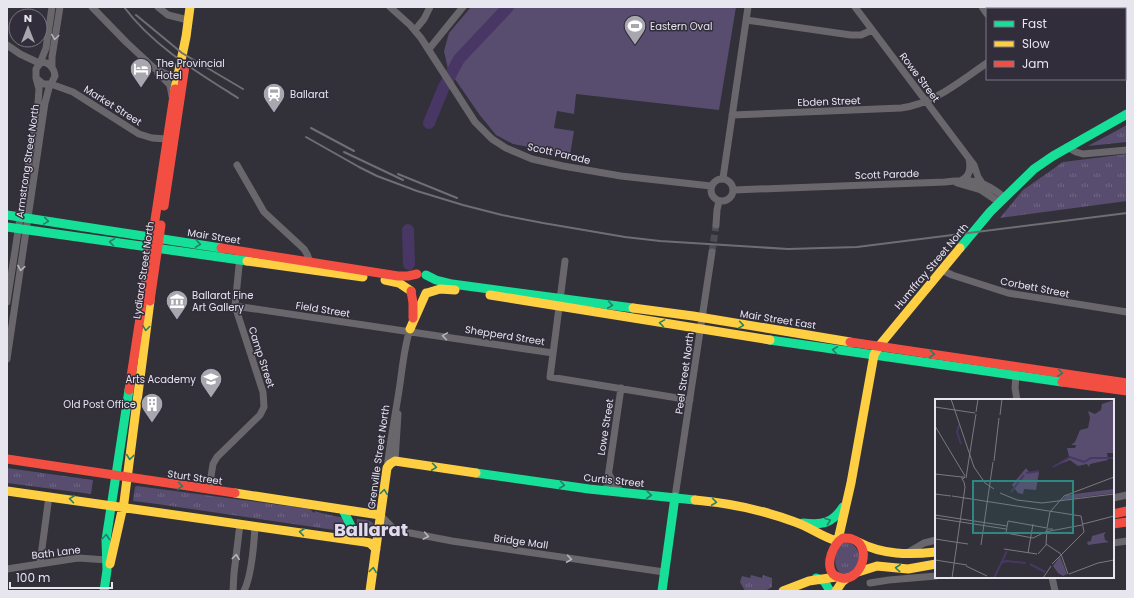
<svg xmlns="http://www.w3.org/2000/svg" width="1134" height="598" viewBox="0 0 1134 598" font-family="Poppins,sans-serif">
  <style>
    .grass { fill: url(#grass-tufts) }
    .garden { fill: #584d6f }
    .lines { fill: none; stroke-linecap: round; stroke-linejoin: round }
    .river { stroke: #483764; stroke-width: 12 }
    .street-tunnel { stroke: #4d4b53; stroke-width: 7; stroke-dasharray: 7 3.5; stroke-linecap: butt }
    .street { stroke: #69676c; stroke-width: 7 }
    .fast { stroke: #16e098; stroke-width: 9 }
    .slow { stroke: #ffcf43; stroke-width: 9 }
    .jam { stroke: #f24e42; stroke-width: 9 }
    .rail { stroke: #6f6e73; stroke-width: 2 }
    .oneway { stroke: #b5b3ba }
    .oneway2 { stroke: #257e65 }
    .labels { text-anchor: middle; stroke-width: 3; stroke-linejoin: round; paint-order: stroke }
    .poi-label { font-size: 10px; fill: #e7e5ee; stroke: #312d3b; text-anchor: start }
    .street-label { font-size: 10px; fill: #e7e5ee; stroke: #312d3b }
    .town-label { font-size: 18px; font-weight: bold; fill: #e1dbef; stroke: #312d3b }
    .inset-river { fill: none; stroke: #483764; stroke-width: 2 }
    .inset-road { fill: none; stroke: #7a7881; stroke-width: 1 }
    .view { fill: #2f8781; fill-opacity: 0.15; stroke: #2f8781; stroke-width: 2 }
    .inset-edge { fill: none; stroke: #e7e5ee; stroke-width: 2 }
  </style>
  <defs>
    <pattern id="grass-tufts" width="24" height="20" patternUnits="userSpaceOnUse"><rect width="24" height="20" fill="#584d6f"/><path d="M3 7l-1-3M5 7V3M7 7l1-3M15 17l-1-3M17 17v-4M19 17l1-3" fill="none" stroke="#706684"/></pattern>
  </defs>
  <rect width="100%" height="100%" fill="#323038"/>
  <path class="grass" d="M1127,125V142L1088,146Z
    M1127,154V201L1000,218L1023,190L1063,162Z
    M7,468L93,480L91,494L7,483Z
    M137,486L310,509L314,513L315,511C321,514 339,516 343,518C345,520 346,522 347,524L345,530L341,531L157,504L133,501L135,487Z
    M357,519C363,520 372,519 375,526L372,536L369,537L355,535L357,528Z
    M848,542C858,546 862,555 857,565C856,568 852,572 848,573C830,579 832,543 848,542Z
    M751,575L762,578L763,575L772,578V587L765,591H745L740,582L742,576L750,578Z"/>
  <path class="garden" d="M471,7H736L719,110L576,94L574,114L557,111L554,128L574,131L570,155L513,144L496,135L479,114L448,69L444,51L449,33Z"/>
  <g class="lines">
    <path class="river" d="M429,123L443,89L459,59L508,7
      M408,230L409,264"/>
    <path class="street-tunnel" d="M712,252L716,225"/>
    <path class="street" d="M92,7L126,42L154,68L166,74L177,76
      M158,7L168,15L188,20
      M390,7L410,25L421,38L475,122L492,139L506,148L532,159L563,166L621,176L711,186
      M855,7L974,165L978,177L982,183
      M982,7L987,14
      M1069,9L1073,7
      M746,20L851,35H861L872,30
      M415,30L424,19L430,7
      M7,45L20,54L39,63
      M429,49L463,7
      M41,62C49,62 54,68 55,76L51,84H43L36,78V69Z
      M40,63L46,48L52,7
      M52,67V57L60,7
      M158,73L170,85L172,96
      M51,84L73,92L139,134L152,138L166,139
      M732,115L901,108C934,104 960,81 987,63
      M1067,147L1076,152L1083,154L1127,150
      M237,165L264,212L304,249L307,254L310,262
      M723,178L748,7
      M711 190a11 11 0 1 1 22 0a11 11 0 1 1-22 0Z
      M962,180C970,176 971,168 969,159
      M957,183L981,190L999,202
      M734,190L945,182C971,179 983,180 1004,197
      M716,225L717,210L719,201
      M565,261L550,377L690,400
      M942,270L952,275L1008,293L1127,312
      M7,302L38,103L39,89L36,78
      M235,306L553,353
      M7,359L45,103L50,84
      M1016,375L1015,388L1017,400
      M395,461L398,414
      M387,468C390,444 394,421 398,397C402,374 403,351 410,329
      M609,474L614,485L622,492
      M209,489L213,464L217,457L260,415L264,407L263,392L235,306L240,256
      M606,491L621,388
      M675,497L712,252
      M1113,498L1127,495
      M380,515L395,530L452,541L664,572
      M1113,543L1127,541
      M907,553L924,543L936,540
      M40,563L49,496
      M7,569L78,558L107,560
      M1052,577L1055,591
      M870,583L889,580L936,576
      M233,591L234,573L240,524
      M244,591C252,575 254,544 255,526"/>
    <path class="fast" d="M7,215L221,248
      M7,227L247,261
      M960,248L990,212L1034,169L1053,156L1127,114
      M426,275L436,280L452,284L633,308
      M770,340L1062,382
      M476,473L589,489L695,500
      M803,523C822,525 832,524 843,507
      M340,538L348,533L351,526L343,510
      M816,578L824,581L830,591
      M104,591L107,570L106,540L129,390
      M662,591L675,497"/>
    <path class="slow" d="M175,89L186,37L190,7
      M247,261L363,277
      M385,280L399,283L411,291
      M427,293L440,289L455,290
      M490,295L770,340
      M633,308L693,316L850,342
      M410,329L426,293
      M7,491L365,542L370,543L376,549
      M235,493L380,515
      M695,500C729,503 763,510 795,522C810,527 822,537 837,541
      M838,540L851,483L874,355L879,346L960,248
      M858,542C883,555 909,555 936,552
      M110,564L124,502L150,301
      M858,572L877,566L908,569L936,564
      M370,591L387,468L390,464L395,461L476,473
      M783,591L809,581L836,577
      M836,591L842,582L847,578"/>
    <path class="jam" d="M164,206L185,66
      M221,248L398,276H408L417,274
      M411,291L413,303V318
      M150,301L161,225
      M850,342L1127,383
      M1062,382L1127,391
      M129,390L175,89
      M7,459L235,493
      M1113,514L1127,511
      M1113,524L1127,522
      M843,538C846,538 850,538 852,539C873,545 862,581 842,578C839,577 836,577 833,574C825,564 833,544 843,538Z"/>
    <path class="rail" d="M124,7C153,46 197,72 238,98
      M136,15L182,53L243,89
      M311,128L354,151
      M306,137L359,167L377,176L417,191L463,205L502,215L543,223L625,237L660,241L788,249L857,247L1127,213
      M344,152L403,180
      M398,174L457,198"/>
  </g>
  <defs><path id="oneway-chevron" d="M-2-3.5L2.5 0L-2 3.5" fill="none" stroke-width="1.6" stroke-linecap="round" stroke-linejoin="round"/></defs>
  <g class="oneway">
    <use href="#oneway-chevron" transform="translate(55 37) rotate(98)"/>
    <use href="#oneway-chevron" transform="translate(21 268) rotate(99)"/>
    <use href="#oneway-chevron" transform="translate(445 336) rotate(-171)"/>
    <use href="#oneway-chevron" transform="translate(426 536) rotate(11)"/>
    <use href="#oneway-chevron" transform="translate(236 557) rotate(-83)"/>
    <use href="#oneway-chevron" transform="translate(569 559) rotate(8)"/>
  </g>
  <g class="oneway2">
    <use href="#oneway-chevron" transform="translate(46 221) rotate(9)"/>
    <use href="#oneway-chevron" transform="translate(112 242) rotate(-172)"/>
    <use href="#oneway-chevron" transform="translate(198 244) rotate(8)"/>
    <use href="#oneway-chevron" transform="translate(610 305) rotate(8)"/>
    <use href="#oneway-chevron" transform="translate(662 323) rotate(-171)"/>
    <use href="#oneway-chevron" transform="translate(741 325) rotate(9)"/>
    <use href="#oneway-chevron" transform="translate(146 328) rotate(98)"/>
    <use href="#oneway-chevron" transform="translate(835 350) rotate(-173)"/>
    <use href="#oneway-chevron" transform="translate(932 354) rotate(8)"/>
    <use href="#oneway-chevron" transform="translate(1060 373) rotate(8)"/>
    <use href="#oneway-chevron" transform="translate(130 457) rotate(97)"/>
    <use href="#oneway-chevron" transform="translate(434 467) rotate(8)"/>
    <use href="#oneway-chevron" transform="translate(562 485) rotate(8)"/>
    <use href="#oneway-chevron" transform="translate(180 486) rotate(8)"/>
    <use href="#oneway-chevron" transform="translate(384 492) rotate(-82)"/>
    <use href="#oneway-chevron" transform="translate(649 495) rotate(5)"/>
    <use href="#oneway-chevron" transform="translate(72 499) rotate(-172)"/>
    <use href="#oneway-chevron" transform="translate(714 502) rotate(8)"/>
    <use href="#oneway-chevron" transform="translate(828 521) rotate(-21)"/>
    <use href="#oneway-chevron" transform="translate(302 532) rotate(-172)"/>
    <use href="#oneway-chevron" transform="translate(106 537) rotate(-85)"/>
    <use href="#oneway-chevron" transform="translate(898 568) rotate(-175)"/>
    <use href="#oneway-chevron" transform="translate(373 570) rotate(-82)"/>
  </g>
  <defs>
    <g id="stadium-pin" transform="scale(1.15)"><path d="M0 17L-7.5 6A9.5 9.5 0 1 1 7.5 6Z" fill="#a8a6ae" stroke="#312d3b"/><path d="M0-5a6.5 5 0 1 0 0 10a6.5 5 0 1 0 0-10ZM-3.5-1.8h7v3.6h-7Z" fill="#fff"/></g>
    <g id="hotel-pin" transform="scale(1.15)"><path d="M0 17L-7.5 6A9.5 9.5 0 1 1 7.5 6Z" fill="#a8a6ae" stroke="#312d3b"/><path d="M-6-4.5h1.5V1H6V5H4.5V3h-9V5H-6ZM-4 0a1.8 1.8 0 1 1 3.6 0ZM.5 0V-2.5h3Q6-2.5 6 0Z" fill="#fff"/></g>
    <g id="station-pin" transform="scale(1.15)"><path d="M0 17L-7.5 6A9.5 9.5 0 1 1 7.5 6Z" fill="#a8a6ae" stroke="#312d3b"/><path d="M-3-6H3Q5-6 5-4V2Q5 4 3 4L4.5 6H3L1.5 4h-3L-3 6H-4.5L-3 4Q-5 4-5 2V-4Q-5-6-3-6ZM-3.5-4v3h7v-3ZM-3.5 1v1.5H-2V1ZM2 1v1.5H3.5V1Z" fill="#fff"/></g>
    <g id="museum-pin" transform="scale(1.15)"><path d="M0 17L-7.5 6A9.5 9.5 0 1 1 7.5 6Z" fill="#a8a6ae" stroke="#312d3b"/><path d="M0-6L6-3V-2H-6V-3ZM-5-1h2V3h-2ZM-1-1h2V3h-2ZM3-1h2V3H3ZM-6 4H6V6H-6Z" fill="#fff"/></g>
    <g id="university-pin" transform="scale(1.15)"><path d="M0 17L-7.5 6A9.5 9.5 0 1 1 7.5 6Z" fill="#a8a6ae" stroke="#312d3b"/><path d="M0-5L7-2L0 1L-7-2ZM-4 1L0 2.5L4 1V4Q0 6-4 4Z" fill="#fff"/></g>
    <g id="building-pin" transform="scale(1.15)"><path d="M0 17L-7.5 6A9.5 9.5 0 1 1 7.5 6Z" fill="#a8a6ae" stroke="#312d3b"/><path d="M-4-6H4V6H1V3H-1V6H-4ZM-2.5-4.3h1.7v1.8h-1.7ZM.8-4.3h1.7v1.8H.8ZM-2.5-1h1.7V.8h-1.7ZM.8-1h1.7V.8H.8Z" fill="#fff"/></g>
  </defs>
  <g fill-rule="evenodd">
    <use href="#stadium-pin" x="635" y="26"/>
    <use href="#hotel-pin" x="141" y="69"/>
    <use href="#station-pin" x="274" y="94"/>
    <use href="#museum-pin" x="177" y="301"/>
    <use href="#university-pin" x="211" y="379"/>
    <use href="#building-pin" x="152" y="404"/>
  </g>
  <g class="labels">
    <g class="poi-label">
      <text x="650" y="30">Eastern Oval</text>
      <text x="156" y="67">The Provincial<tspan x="156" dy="12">Hotel</tspan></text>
      <text x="290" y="98">Ballarat</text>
      <text x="192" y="299">Ballarat Fine<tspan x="192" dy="12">Art Gallery</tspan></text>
      <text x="196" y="383" text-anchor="end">Arts Academy</text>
      <text x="136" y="408" text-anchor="end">Old Post Office</text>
    </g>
    <g class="street-label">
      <text transform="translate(920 77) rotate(53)" y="4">Rowe Street</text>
      <text transform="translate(829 101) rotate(-2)" y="4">Ebden Street</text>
      <text transform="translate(113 105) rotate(32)" y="4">Market Street</text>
      <text transform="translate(559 153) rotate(13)" y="4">Scott Parade</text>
      <text transform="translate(27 161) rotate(-82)" y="4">Armstrong Street North</text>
      <text transform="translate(887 174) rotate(-2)" y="4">Scott Parade</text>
      <text transform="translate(214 236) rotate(9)" y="4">Mair Street</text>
      <text transform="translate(931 266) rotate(-50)" y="4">Humffray Street North</text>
      <text transform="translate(143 270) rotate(-82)" y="4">Lydiard Street North</text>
      <text transform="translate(1035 287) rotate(11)" y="4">Corbett Street</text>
      <text transform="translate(323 309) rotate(9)" y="4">Field Street</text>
      <text transform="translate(778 319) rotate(9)" y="4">Mair Street East</text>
      <text transform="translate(505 335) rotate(9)" y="4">Shepperd Street</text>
      <text transform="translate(262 357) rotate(72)" y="4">Camp Street</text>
      <text transform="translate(684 373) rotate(-82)" y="4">Peel Street North</text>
      <text transform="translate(605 427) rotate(-81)" y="4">Lowe Street</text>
      <text transform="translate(378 457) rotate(-82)" y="4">Grenville Street North</text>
      <text transform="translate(195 477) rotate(8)" y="4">Sturt Street</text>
      <text transform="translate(614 480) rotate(6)" y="4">Curtis Street</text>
      <text transform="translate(521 541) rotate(8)" y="4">Bridge Mall</text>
      <text transform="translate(56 552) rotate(-7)" y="4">Bath Lane</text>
    </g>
    <g class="town-label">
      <text x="371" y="536">Ballarat</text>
    </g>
  </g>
  <g transform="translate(935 399)">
    <rect width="179" height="179" fill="#323038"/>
    <path d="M179,1V54H172L173,61L155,65L154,68L152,65L143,67L135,61L118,68L134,58L132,49H140L141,46H136L140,43L145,31L153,29L155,19L153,12L160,15L166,11L167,5ZM179,90V94L126,101L132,96ZM171,133L169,136L170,141L174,143L153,146L152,143L156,142L157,137ZM125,157L132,175L128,177L123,174L118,167Z" fill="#584d6f"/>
    <path d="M91,69L94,73H104L101,91L89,90L88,95L83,94L77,86Z" fill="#584d6f"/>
    <path class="inset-river" d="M24,26L22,33L26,45M118,68L135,58L149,63L156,59H179M91,74L104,72M76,93L89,76M66,164L71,162L91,164M95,165L110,173M59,179L72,152"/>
    <path class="inset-road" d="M16,0L39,68L50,84L59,90M0,8L40,14M41,13L43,0M65,16L67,0M0,27L30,77M59,62L64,19M0,75L27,78M31,79L41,15M65,94L82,101L107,104L179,95M0,95L16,97M17,97L146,117L149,133L117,165M0,116L26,120M0,119L26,123M26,120L72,127M26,123L71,130M148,125L179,117M112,129L73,122L71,134L98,139L110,133L147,126M112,129L115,113L129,97L179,78M0,140L33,145M111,145L126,155M46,146L58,63M111,146L112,130H118M69,150L102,155M93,154L98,125M103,155L111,146M126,155L133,175M0,161L32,166M31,167L52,177M134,175L163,164L179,161M17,179L30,88L29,83L27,80V78H30L28,80M108,179L116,167"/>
    <path class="view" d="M38,82H138V134H38Z"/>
    <rect width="179" height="179" class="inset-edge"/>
  </g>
  <rect width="1134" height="598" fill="none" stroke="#e7e5ee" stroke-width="16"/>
  <rect x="986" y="8" width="140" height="72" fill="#312d3b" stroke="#7a7783"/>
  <rect x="994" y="21" width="20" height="6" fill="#16e098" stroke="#7a7783"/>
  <text x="1022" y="28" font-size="12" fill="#e7e5ee">Fast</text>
  <rect x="994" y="41" width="20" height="6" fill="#ffcf43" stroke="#7a7783"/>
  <text x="1022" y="48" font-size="12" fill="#e7e5ee">Slow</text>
  <rect x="994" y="61" width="20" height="6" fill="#f24e42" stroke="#7a7783"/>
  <text x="1022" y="68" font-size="12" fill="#e7e5ee">Jam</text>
  <g transform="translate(28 28)"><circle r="19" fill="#312d3b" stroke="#7a7783"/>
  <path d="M0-3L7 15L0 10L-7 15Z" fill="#a8a6ae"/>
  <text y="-6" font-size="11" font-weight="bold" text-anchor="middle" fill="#e7e5ee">N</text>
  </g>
  <path d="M10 582v6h102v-6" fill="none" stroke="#e7e5ee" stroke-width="2"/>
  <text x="16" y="582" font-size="12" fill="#e7e5ee" stroke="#312d3b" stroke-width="3" paint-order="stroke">100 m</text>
</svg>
